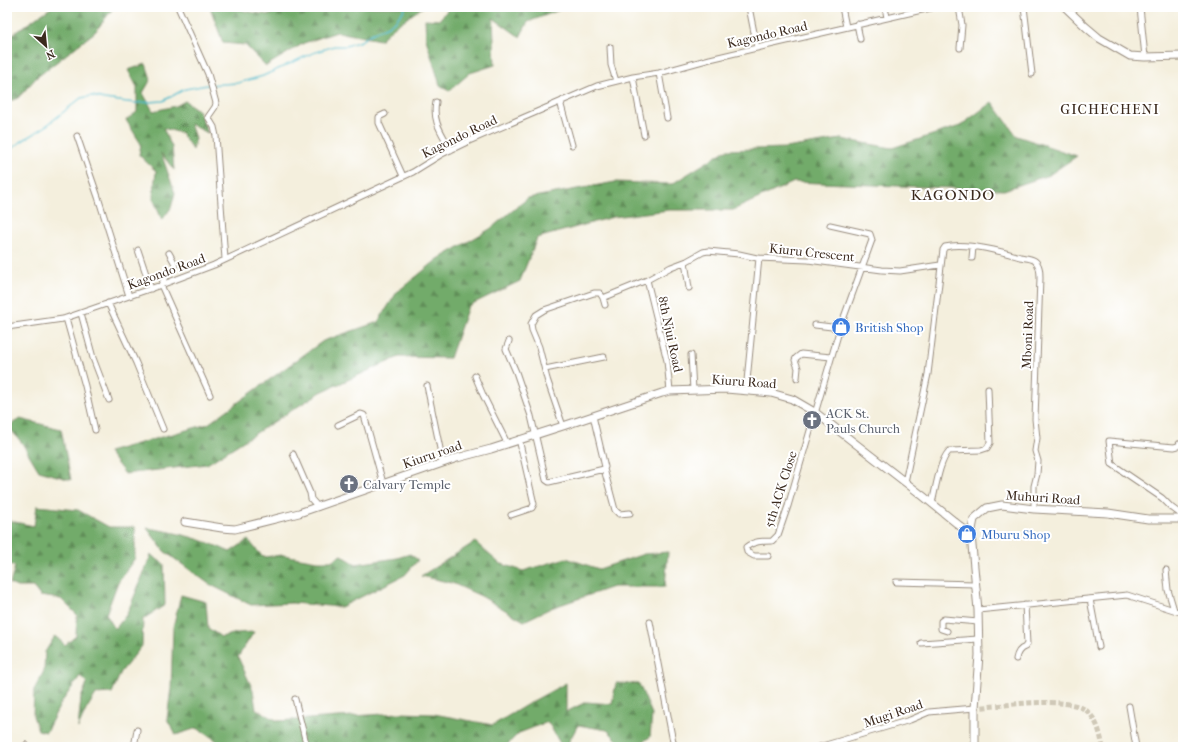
<svg xmlns="http://www.w3.org/2000/svg" width="1190" height="754" viewBox="0 0 1190 754" font-family="'IM FELL French Canon',serif">
  <style>
    .forest { fill: url(#forest-firs); stroke: #566a44 }
    .lines { fill: none; stroke-linecap: round; stroke-linejoin: round }
    .stream { stroke: #50bbcc; stroke-width: 1.5 }
    .street-tunnel { stroke: #cfc8b7; stroke-width: 5; stroke-dasharray: 5 2.5; stroke-linecap: butt }
    .street-casing { stroke: #988c7e; stroke-width: 7 }
    .secondary-casing { stroke: #988c7e; stroke-width: 9 }
    .street { stroke: #fff; stroke-width: 5 }
    .secondary { stroke: #fff; stroke-width: 7 }
    .labels { text-anchor: middle; stroke-width: 4; stroke-linejoin: round; paint-order: stroke }
    .street-label { font-size: 13px; fill: #3b2a1e; stroke: #fff }
    .shop-label { font-size: 13px; fill: #366cbe; stroke: #fff; text-anchor: start }
    .worship-label { font-size: 13px; fill: #5b616d; stroke: #fff; text-anchor: start }
    .neighbourhood-label { font-size: 14px; letter-spacing: 1px; fill: #3b2a1e; stroke: #fff }
    .quarter-label { font-size: 15px; letter-spacing: 1px; fill: #3b2a1e; stroke: #fff }
  </style>
  <defs>
    <pattern id="forest-firs" width="22" height="20" patternUnits="userSpaceOnUse"><rect width="22" height="20" fill="#72ab6a"/><path d="M5 1l3.5 6h-7zM16 11l3.5 6h-7z" fill="#5f8b57"/></pattern>
  </defs>
  <rect width="100%" height="100%" fill="#fff"/>
  <filter id="ink" filterUnits="userSpaceOnUse"><feTurbulence type="fractalNoise" baseFrequency=".025" numOctaves="2"/><feDisplacementMap in="SourceGraphic" scale="8" xChannelSelector="R" yChannelSelector="G"/><feConvolveMatrix kernelMatrix="1 2 1 2 8 2 1 2 1" color-interpolation-filters="sRGB"/></filter>
  <filter id="wash" filterUnits="userSpaceOnUse"><feTurbulence type="fractalNoise" baseFrequency=".012" numOctaves="4" result="noise"/><feDisplacementMap in="SourceGraphic" scale="16" xChannelSelector="R" yChannelSelector="G"/><feGaussianBlur stdDeviation="0.9" result="paint"/><feColorMatrix in="noise" values="0 0 0 0 0 0 0 0 0 0 0 0 0 0 0 0 0 1.4 0 .05"/><feComposite in="paint" operator="in"/></filter>
  <g filter="url(#wash)">
    <rect width="100%" height="100%" fill="#f4efdd"/>
    <path class="forest" d="M52,7H114L95,32L36,78L18,98L7,102V38Z
      M210,7H233L245,11L271,15L273,7H423L394,27L380,40L337,32L304,43L266,66L245,45L223,43Z
      M450,7H567L528,22L520,37L493,18L495,65L470,73L449,91L440,85L426,39L425,19L439,20Z
      M146,64L151,79L143,93L153,111L176,106L185,101L198,110L208,133L190,124L195,138L193,150L181,133L163,128L172,147L174,170L161,153L175,193L171,208L162,220L153,198L156,171L139,155L141,144L126,120L137,112V87L128,70Z
      M992,102L1017,136L1077,156L1049,175L1004,190L794,182L733,210H669L613,217L537,238L520,281L468,306L450,358L399,357L321,392L207,464L125,474L108,452L208,424L323,341L378,322L397,292L438,259L490,229L528,198L615,182L672,184L726,150L785,148L841,139L892,148L960,126Z
      M20,419L61,429L71,480L39,471L22,443L8,426Z
      M37,506L78,510L109,527H135V558L118,582L106,614L115,629L127,614L151,555L164,564L165,605L143,619L142,646L121,672L112,693L96,694L86,710L78,728L81,698L87,683L80,676L61,703L46,732L38,730L33,716L34,690L44,671L45,652L55,636L65,645L76,636L77,615L61,599L40,596L33,587H17L10,584L15,566L7,564V522L10,521L34,526Z
      M147,528C176,532 203,539 230,552L248,540L263,557L283,555L317,561H331L341,555L356,564L397,558L410,554L418,560L405,575L341,607L292,603L251,605L209,584L164,551Z
      M475,542L499,563L523,571L566,558L599,569L644,554L668,552L665,587H613L551,608L524,621L481,596L452,583L421,576Z
      M181,595L206,602L208,628L221,637L237,633L254,632L238,657L253,690L256,709L278,721L399,713L434,714L493,725L533,701L566,683V712L586,702L612,704L616,683L639,684L652,714L650,737L634,747H624L607,730L578,725L566,747H562L548,722L519,733L505,747H219L216,740L197,728L176,735L167,719L171,688L173,627Z"/>
    <g class="lines">
      <path class="stream" d="M7,152L22,141L46,126L81,98L92,96L104,99L135,103L163,101L185,89L207,85L238,83L263,76L313,53L334,46H346L361,41L369,35L388,26L396,20L404,10L405,7"/>
    </g>
  </g>
  <g filter="url(#ink)">
    <g class="lines">
      <path class="street-tunnel" d="M975,708C1001,706 1068,695 1087,711C1098,721 1100,734 1103,747"/>
      <g class="street-casing">
        <path id="street" d="M178,7L208,74L216,103L215,107L208,117L214,127L216,136L225,259
          M749,7L757,48
          M842,7L846,27
          M885,7L887,18
          M959,7L962,25L960,48
          M1024,7L1032,74
          M1140,7L1145,57
          M857,24L860,39
          M610,47L611,65L616,81
          M659,73L667,118
          M633,77L644,135
          M563,100L561,105L562,109L572,145
          M436,102C432,122 442,133 451,150
          M385,114L379,117V123L403,176
          M77,136L98,197L129,296
          M138,250L151,289
          M169,253L174,262L175,266L173,270L167,273L161,285L210,395
          M972,258L973,247
          M685,262L689,288
          M108,303L136,363L163,429
          M605,305L603,298L647,280
          M81,313L93,358L109,400
          M66,318L85,386L95,430
          M815,325L840,328
          M7,327L63,319L161,285L214,265L383,186L413,172L442,154L469,141L597,86L633,77L659,73L710,59L778,43L935,7
          M509,341L506,349L516,372L531,416L546,480L549,482L604,469L605,467L593,416
          M691,355L693,390
          M545,369L604,357
          M475,376L483,395L507,443
          M797,378L798,368L795,360L796,358L801,354L831,357
          M427,386L443,463
          M670,391L667,361L647,280L671,267L687,261L703,252L708,251L739,254L757,258L808,260L882,270L900,271L940,265
          M746,391L759,258
          M338,425L361,414L364,415L383,483
          M563,426L547,379L539,347L532,330L531,324L536,315L544,310L594,293H600L603,298
          M1179,444L1178,446L1174,447L1109,441L1112,464L1162,498L1171,507L1183,516
          M293,454L310,493L311,499L318,507
          M604,469L615,510L619,514L630,513
          M905,482L928,374L943,250L945,247C965,242 1000,251 1020,257C1024,258 1032,258 1035,261C1040,265 1040,272 1040,278L1035,419L1037,438L1035,451L1038,461L1037,474L1034,486V509
          M932,503C936,488 939,462 949,451L981,450L987,448L990,443L988,389
          M511,515L532,508L534,504L519,439
          M768,556H754L747,552L746,547C754,541 762,541 772,541L778,535L788,506L840,328L872,240L870,234L830,225
          M1166,570L1168,590L1174,610
          M896,582L975,584
          M1090,599L1099,647
          M978,610L1127,595L1183,613
          M650,622L674,747
          M947,631L941,629V621L944,619L978,622
          M921,643L978,639
          M1016,659C1017,653 1019,649 1025,647L1027,644L1025,605
          M295,699L307,747
          M1129,706L1136,747
          M25,747L26,745
          M134,747L137,730
          M819,747L910,720L929,712L975,708"/>
      </g>
      <g class="secondary-casing">
        <path id="secondary" d="M1065,7L1086,27L1099,38L1130,56L1145,57L1183,56
          M185,522L222,528L235,529L299,513L457,458L491,449L563,426L662,393L670,391L726,389L771,393L792,399L816,413L923,496L971,535
          M975,747V708L979,655L978,610L971,535L974,519L987,508L1002,505L1034,509L1108,513L1148,519H1183"/>
      </g>
      <use href="#street" class="street"/>
      <use href="#secondary" class="secondary"/>
    </g>
  </g>
  <defs>
    <g id="shop-disc" transform="scale(1)"><circle r="9.5" fill="#3f7fe0" stroke="#fff"/><path d="M-5-2.5h2.3a2.7 3.5 0 0 1 5.4 0H5L5.5 6h-11ZM-1.5-2.5h3a1.5 2.3 0 0 0-3 0Z" fill="#fff"/></g>
    <g id="church-disc" transform="scale(1)"><circle r="9.5" fill="#6b7280" stroke="#fff"/><path d="M-1.2-6h2.4v3.5h3.3v2.4h-3.3V6h-2.4V-.1h-3.3v-2.4h3.3Z" fill="#fff"/></g>
  </defs>
  <g fill-rule="evenodd">
    <use href="#shop-disc" x="841" y="327"/>
    <use href="#church-disc" x="812" y="420"/>
    <use href="#church-disc" x="349" y="484"/>
    <use href="#shop-disc" x="967" y="534"/>
  </g>
  <g class="labels">
    <g class="street-label">
      <text transform="translate(767 34) rotate(-13)" y="5">Kagondo Road</text>
      <text transform="translate(459 136) rotate(-26)" y="5">Kagondo Road</text>
      <text transform="translate(812 252) rotate(6)" y="5">Kiuru Crescent</text>
      <text transform="translate(166 271) rotate(-20)" y="5">Kagondo Road</text>
      <text transform="translate(671 334) rotate(78)" y="5">8th Njui Road</text>
      <text transform="translate(1027 335) rotate(-88)" y="5">Mboni Road</text>
      <text transform="translate(744 381) rotate(4)" y="5">Kiuru Road</text>
      <text transform="translate(432 454) rotate(-19)" y="5">Kiuru road</text>
      <text transform="translate(780 489) rotate(-72)" y="5">5th ACK Close</text>
      <text transform="translate(1043 497) rotate(4)" y="5">Muhuri Road</text>
      <text transform="translate(893 713) rotate(-19)" y="5">Mugi Road</text>
    </g>
    <g class="shop-label">
      <text x="855" y="332">British Shop</text>
      <text x="981" y="539">Mburu Shop</text>
    </g>
    <g class="worship-label">
      <text x="826" y="418">ACK St.<tspan x="826" dy="15">Pauls Church</tspan></text>
      <text x="363" y="489">Calvary Temple</text>
    </g>
    <g class="neighbourhood-label">
      <text x="1110" y="114">GICHECHENI</text>
    </g>
    <g class="quarter-label">
      <text x="953" y="200">KAGONDO</text>
    </g>
  </g>
  <rect width="1190" height="754" fill="none" stroke="#fff" stroke-width="24"/>
  <g transform="translate(46 46) rotate(153)" stroke="#ffffff" stroke-width="3" paint-order="stroke">
  <path d="M0-3L7 15L0 10L-7 15Z" fill="#3b2a1e"/>
  <text y="-6" font-size="11" font-weight="bold" text-anchor="middle" fill="#3b2a1e">N</text>
  </g>
</svg>
